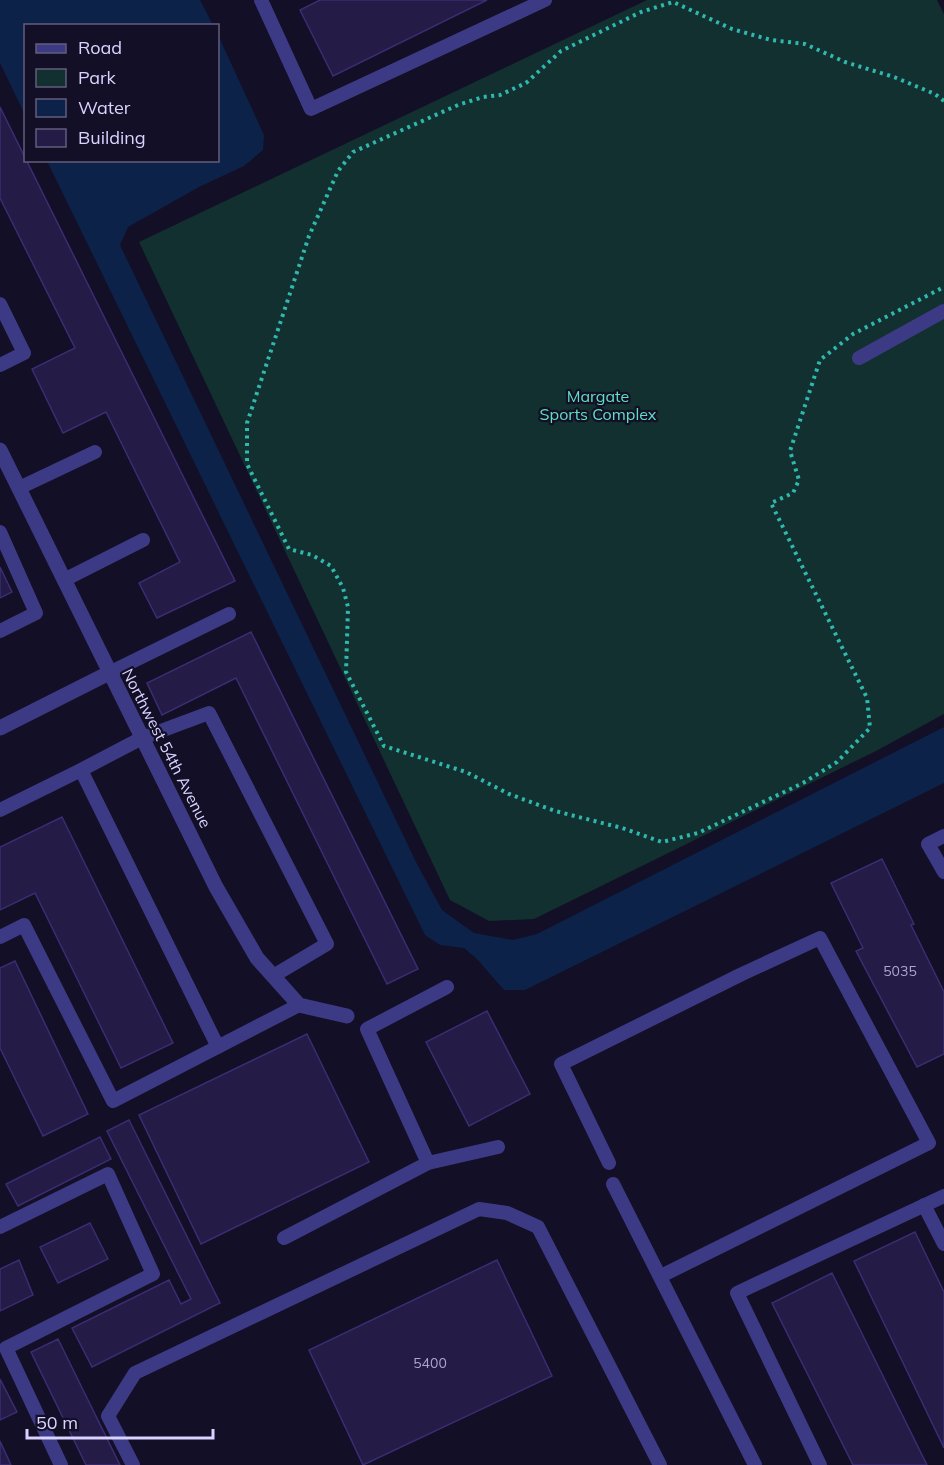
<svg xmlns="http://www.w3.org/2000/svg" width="944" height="1465" viewBox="0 0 944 1465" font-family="Mulish,sans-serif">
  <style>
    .green { fill: #12302f }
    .water { fill: #0c2248 }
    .building { fill: #241b47; stroke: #3b2d73; stroke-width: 1.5 }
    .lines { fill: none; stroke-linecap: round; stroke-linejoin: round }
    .path { stroke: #2fb8b0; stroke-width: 4; stroke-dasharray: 3 4.5; stroke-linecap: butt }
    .service { stroke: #3d3a85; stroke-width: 14 }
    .minor { stroke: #3d3a85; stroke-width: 15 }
    .labels { text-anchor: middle; stroke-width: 4.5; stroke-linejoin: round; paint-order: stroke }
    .number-label { font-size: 14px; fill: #aca6d1 }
    .park-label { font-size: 16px; fill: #5fe0c0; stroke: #130f26 }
    .street-label { font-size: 16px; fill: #d9d4ff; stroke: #130f26 }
  </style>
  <rect width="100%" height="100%" fill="#130f26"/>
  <path class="green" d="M647,0H937L944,14V714L876,751L534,919L489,921L450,900L139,242Z"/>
  <path class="water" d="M0,0H200L213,25L26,26L25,115L0,63Z
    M218,35L264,135L263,150L244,166L199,187L128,227L120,245L417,864L442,910L474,933L513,940L537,934L944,727V783L525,990H504L476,958L464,948L440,945L425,935L47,161L218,160Z"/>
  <path class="building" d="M320,0H487L333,76L300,10Z
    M0,107L235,581L157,618L139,583L180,562L106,412L63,433L32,369L75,348L0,198Z
    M0,567L12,592L0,598Z
    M251,632L418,969L387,984L236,678L162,715L147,683Z
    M62,817L173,1043L121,1068L35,893L0,910V847Z
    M882,859L914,924L911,925L944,992V1054L917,1067L856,951L863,948L831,883Z
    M15,961L88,1114L43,1136L0,1048V968Z
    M487,1011L530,1094L469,1126L426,1042Z
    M307,1034L369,1162L201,1244L139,1115Z
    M129,1120L220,1303L92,1367L72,1328L169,1280L181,1304L191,1299L107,1131Z
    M100,1137L111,1159L18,1206L6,1184Z
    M90,1223L108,1259L58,1283L40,1247Z
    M915,1232L944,1292V1448L854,1261Z
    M19,1260L33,1295L0,1311V1269Z
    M497,1260L552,1376L363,1465L309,1350Z
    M832,1273L927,1465H853L772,1303Z
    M58,1339L120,1465H86L31,1352Z
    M0,1379L17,1412L0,1420Z
    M0,1441L11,1465H0Z"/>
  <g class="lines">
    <path class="path" d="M944,101L935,94L894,77L845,62L805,44L771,40L732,29L673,2L641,12L561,51L526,83L500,95L483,97L458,105L353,152L338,171L309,236L247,423V464L289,549L312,555L331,566L343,588L348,607L346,672L384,746L466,772L509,794L555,811L622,828L662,842L698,833L803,783L837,762L870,728L867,698L771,503L793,493L799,480L790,451L820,360L853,334L944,287"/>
    <path class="service" d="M261,0L311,109L545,0
      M0,304L24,353L0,365
      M859,358L944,311
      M19,488L95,452
      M0,532L36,613L0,631
      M64,580L143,540
      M109,673L229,614
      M81,770L142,738L209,713L327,944L273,976
      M0,810L81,770L218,1047
      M944,836L928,844L944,872
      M0,937L24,925L113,1101L299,1005
      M447,987L367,1029L428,1163L498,1147
      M609,1163L561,1064L742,974L820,938L929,1143L661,1276
      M613,1184L755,1465
      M924,1205L944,1244
      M0,1227L108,1174L153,1274L6,1348L61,1465
      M284,1238L428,1163
      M133,1465L108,1416L135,1373L479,1209L507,1213L538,1227L660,1465
      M820,1465L737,1293L944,1196"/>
    <path class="minor" d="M0,450L216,887L257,958L299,1005L347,1016
      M0,728L109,673"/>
  </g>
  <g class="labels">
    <g class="number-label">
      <text x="900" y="976">5035</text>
      <text x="430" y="1368">5400</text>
    </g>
    <g class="park-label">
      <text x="598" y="402">Margate<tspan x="598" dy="18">Sports Complex</tspan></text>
    </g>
    <g class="street-label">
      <text transform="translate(167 748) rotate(63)" y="6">Northwest 54th Avenue</text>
    </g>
  </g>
  <rect x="24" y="24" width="195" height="138" fill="#130f26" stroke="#625e7d" stroke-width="1.5"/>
  <rect x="36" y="44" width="30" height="9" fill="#3d3a85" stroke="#625e7d" stroke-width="1.5"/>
  <text x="78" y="54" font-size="18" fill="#d9d4ff">Road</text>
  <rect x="36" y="69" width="30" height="18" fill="#12302f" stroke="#625e7d" stroke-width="1.5"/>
  <text x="78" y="84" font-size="18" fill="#d9d4ff">Park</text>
  <rect x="36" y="99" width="30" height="18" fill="#0c2248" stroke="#625e7d" stroke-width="1.5"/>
  <text x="78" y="114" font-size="18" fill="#d9d4ff">Water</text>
  <rect x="36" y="129" width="30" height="18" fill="#241b47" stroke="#625e7d" stroke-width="1.5"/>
  <text x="78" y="144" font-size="18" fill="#d9d4ff">Building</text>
  <path d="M27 1429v9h186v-9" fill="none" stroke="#d9d4ff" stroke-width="3"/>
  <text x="36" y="1429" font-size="18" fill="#d9d4ff" stroke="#130f26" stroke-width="4.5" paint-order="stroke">50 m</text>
</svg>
